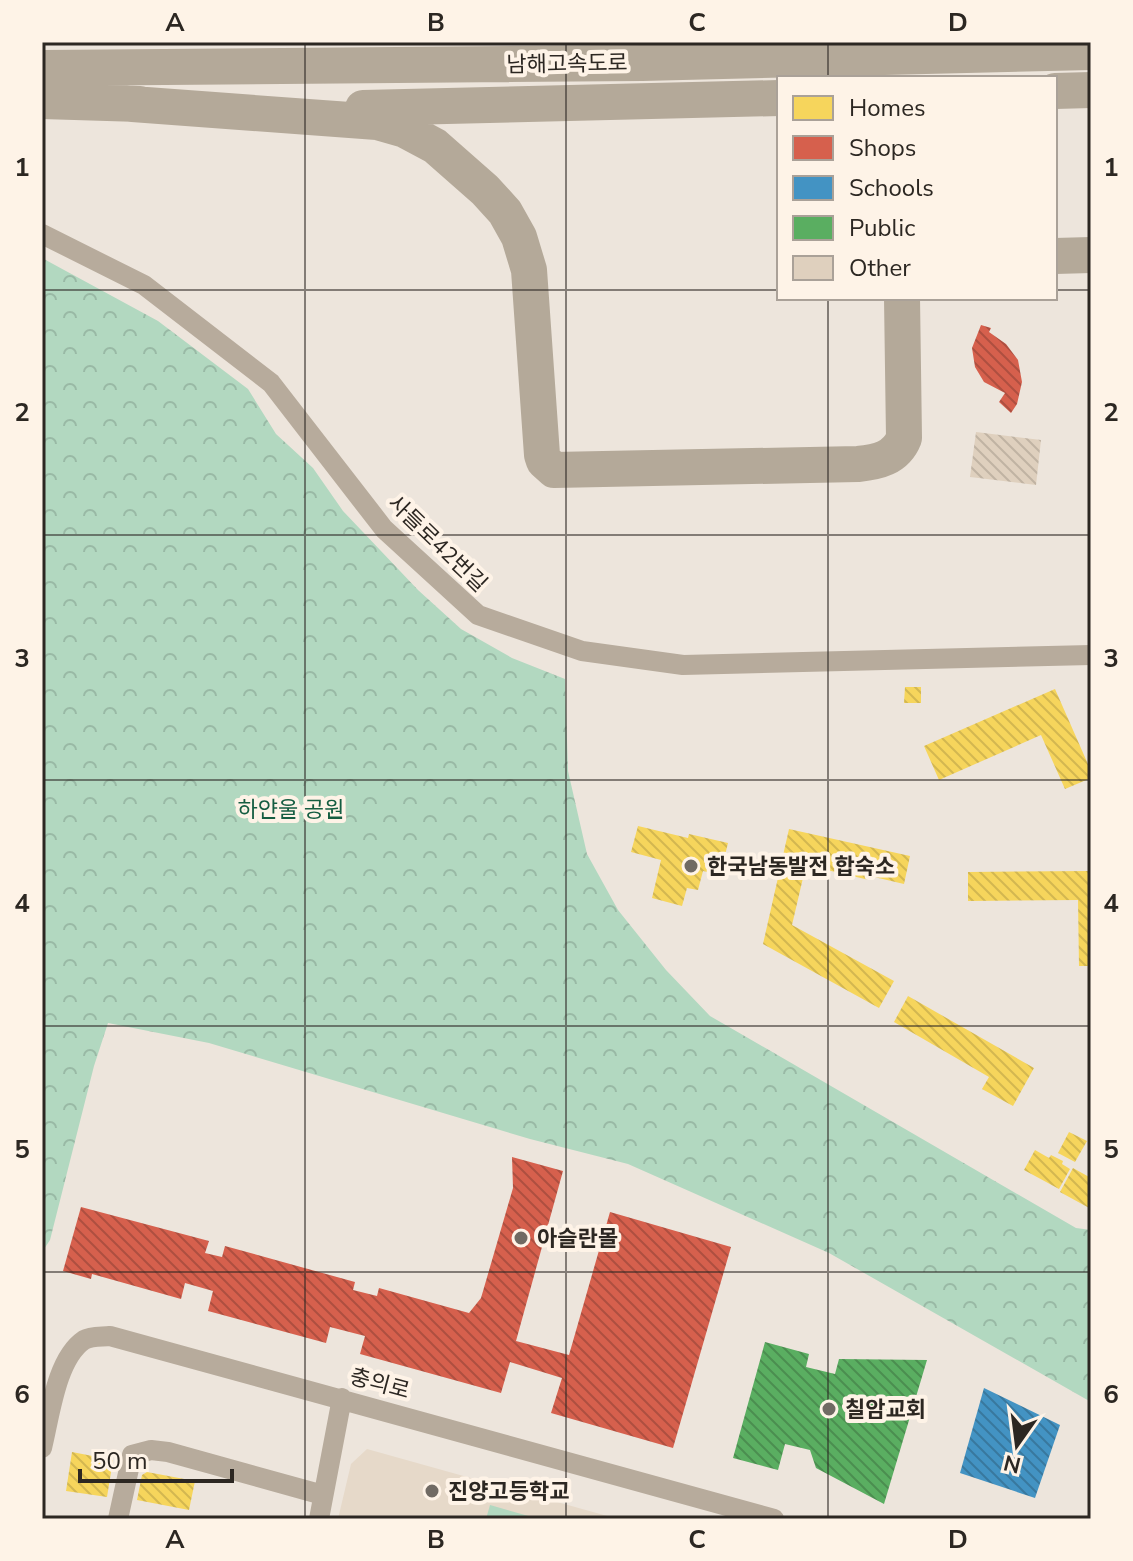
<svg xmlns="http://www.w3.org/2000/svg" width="1133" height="1561" viewBox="0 0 1133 1561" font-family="'Nunito Sans','Noto Sans KR',sans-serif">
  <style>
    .built { fill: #e6d9c9 }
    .grass { fill: #b2d8c0 }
    .park { fill: url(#park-crowns) }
    .homes { fill: url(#homes-back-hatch) }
    .shops { fill: url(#shops-back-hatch) }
    .schools { fill: url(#schools-back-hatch) }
    .public { fill: url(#public-back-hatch) }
    .building { fill: url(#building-back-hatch) }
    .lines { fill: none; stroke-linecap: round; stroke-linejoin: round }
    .minor { stroke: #b7ab9c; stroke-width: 20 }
    .motorway { stroke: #b4a999; stroke-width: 36 }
    .grid { fill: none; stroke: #2c2722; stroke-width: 2; stroke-opacity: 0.55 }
    .poi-dot { fill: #706a63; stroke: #fef3e7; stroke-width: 3 }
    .labels { text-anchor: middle; stroke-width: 8; stroke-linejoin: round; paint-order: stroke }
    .street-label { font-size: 22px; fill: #2c2722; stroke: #fef3e7 }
    .park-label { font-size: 22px; fill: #155d41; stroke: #fef3e7 }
    .poi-label { font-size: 22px; font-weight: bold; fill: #2c2722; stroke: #fef3e7; text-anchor: start }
    .neatline { fill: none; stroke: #2c2722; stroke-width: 3 }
    .grid-label { font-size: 26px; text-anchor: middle; font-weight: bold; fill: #2c2722 }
  </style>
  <defs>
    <pattern id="park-crowns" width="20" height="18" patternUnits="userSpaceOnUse" patternTransform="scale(2)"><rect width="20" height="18" fill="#b2d8c0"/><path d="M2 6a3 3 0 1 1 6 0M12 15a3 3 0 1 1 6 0" fill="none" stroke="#99b9a5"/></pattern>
    <pattern id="homes-back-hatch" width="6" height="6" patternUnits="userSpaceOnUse" patternTransform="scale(2)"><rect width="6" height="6" fill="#f6d55c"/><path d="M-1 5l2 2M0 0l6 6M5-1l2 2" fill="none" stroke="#d3b750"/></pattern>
    <pattern id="shops-back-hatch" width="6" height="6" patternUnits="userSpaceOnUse" patternTransform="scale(2)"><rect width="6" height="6" fill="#d6604d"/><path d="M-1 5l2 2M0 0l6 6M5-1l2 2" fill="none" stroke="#ae4f40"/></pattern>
    <pattern id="schools-back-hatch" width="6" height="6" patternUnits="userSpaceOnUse" patternTransform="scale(2)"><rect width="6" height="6" fill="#4393c3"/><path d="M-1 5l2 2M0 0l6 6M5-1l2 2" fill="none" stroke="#38789e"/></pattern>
    <pattern id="public-back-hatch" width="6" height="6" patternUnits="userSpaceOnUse" patternTransform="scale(2)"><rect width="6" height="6" fill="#5aae61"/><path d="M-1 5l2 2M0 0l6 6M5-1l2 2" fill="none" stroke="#4b8e50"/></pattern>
    <pattern id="building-back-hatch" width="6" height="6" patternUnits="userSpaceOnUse" patternTransform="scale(2)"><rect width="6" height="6" fill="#dfd0be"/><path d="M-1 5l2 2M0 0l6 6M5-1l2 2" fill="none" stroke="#c0b3a3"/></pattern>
  </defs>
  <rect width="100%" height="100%" fill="#ede5dc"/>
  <path class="built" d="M367,1449L618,1519H338L351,1464Z"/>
  <path class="grass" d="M490,1505L539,1519H486Z"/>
  <path class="park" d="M42,258L158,321L248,389L276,434L313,468L343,511L418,590L461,629L512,658L565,679L568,771L587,854L618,910L666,970L710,1016L1076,1228L1091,1230V1402L829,1253L628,1164L530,1139L209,1043L108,1023L94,1066L50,1240L42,1252Z"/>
  <path class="homes" d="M905,687H921V703H904Z
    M1055,689L1091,771V778L1065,789L1041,735L939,780L924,746Z
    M638,826L688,838L689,834L728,843L720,875L703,871L698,890L687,888L682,906L652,898L661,860L631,852Z
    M789,829L910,856L904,884L870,876L869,880L806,865L792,925L894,981L879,1008L763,944Z
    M1091,871V966H1079L1078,900L968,901V872Z
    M908,996L1034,1068L1013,1106L982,1089L989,1077L894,1022Z
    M1069,1132L1087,1141L1075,1162L1058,1153Z
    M1035,1150L1049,1158L1051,1155L1063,1161L1062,1164L1070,1169L1059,1189L1024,1170Z
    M1073,1168L1091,1178V1209L1060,1192Z
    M72,1452L113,1460L107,1497L66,1491Z
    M147,1472L195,1481L189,1510L137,1500L142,1475Z"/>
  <path class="shops" d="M981,325L991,328L989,332L1006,344L1018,360L1022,382L1017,404L1011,413L999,402L1005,393L984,382L975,367L972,348Z
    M512,1157L563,1171L516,1341L569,1355L610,1212L731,1247L673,1448L551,1413L562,1378L510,1362L501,1393L360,1354L365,1336L330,1327L326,1343L208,1311L213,1291L185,1283L181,1299L92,1274L91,1279L63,1271L81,1207L209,1241L205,1253L222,1257L225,1246L355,1282L353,1290L377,1296L379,1288L469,1313L481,1298L513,1188Z"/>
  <path class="schools" d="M984,1388L1060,1425L1035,1498L960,1473Z"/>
  <path class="public" d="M765,1342L809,1354L806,1367L835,1374L839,1359L927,1360L884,1504L816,1468L810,1450L785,1444L778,1470L733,1458Z"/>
  <path class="building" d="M976,432L1041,440L1036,485L970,477Z"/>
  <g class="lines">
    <path class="minor" d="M42,234L144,285L271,383L384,529L478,615L582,651L683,665L1091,655
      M42,1448C50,1416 56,1359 84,1340C91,1336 102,1337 110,1336L774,1519
      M118,1519L132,1455L151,1450L168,1452L323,1495
      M319,1519L342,1398"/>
    <path class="motorway" d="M42,68L642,63L1091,52
      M1055,91L1091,90
      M42,101L140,104
      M119,103L377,122L405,130L435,146L485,190L505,212L519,237L529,270L542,455L544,461L554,470L858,464C878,462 896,458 904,438L902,298
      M363,108L779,98
      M1055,256L1091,255"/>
  </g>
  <path class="grid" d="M305,42V1519M566,42V1519M828,42V78M42,290H779M1055,290H1091M828,298V1519M42,535H1091M42,780H1091M42,1026H1091M42,1272H1091"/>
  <g class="poi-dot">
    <circle cx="691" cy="866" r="8"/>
    <circle cx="521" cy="1238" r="8"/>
    <circle cx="829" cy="1409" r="8"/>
    <circle cx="432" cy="1491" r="8"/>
  </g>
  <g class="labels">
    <g class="street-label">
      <text transform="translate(567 63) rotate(-1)" y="8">남해고속도로</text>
      <text transform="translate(438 543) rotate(44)" y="8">사들로42번길</text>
      <text transform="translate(380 1383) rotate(15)" y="8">충의로</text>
    </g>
    <g class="park-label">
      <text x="291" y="817">하얀울 공원</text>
    </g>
    <g class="poi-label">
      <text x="707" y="874">한국남동발전 합숙소</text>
      <text x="537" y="1246">아슬란몰</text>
      <text x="845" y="1417">칠암교회</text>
      <text x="448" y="1499">진양고등학교</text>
    </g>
  </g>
  <rect width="1133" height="1561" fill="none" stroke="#fef3e7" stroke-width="88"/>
  <rect x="777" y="76" width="280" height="224" fill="#fef3e7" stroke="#aaa198" stroke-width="2"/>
  <rect x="793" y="96" width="40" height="24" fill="#f6d55c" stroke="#aaa198" stroke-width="2"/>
  <text x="849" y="116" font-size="24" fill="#2c2722">Homes</text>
  <rect x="793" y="136" width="40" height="24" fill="#d6604d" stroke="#aaa198" stroke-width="2"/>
  <text x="849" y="156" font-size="24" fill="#2c2722">Shops</text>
  <rect x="793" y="176" width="40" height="24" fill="#4393c3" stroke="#aaa198" stroke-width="2"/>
  <text x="849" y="196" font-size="24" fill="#2c2722">Schools</text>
  <rect x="793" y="216" width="40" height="24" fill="#5aae61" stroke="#aaa198" stroke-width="2"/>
  <text x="849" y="236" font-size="24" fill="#2c2722">Public</text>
  <rect x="793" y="256" width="40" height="24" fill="#dfd0be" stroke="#aaa198" stroke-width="2"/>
  <text x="849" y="276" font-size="24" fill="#2c2722">Other</text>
  <g transform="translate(1017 1445) rotate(194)" stroke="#fef3e7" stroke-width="6" paint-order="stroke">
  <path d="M0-6L14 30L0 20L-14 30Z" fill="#2c2722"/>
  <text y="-12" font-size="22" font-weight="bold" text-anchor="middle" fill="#2c2722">N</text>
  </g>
  <path d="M80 1469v12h152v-12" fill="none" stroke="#2c2722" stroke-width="4"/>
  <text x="92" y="1469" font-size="24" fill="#2c2722" stroke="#fef3e7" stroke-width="6" paint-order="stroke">50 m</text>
  <rect x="44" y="44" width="1045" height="1473" class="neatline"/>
  <g class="grid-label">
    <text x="175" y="31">A</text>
    <text x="436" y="31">B</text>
    <text x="697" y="31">C</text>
    <text x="958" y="31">D</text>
    <text x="22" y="176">1</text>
    <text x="1111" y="176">1</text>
    <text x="22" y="421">2</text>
    <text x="1111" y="421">2</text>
    <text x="22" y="667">3</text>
    <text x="1111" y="667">3</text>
    <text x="22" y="912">4</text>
    <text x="1111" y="912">4</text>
    <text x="22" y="1158">5</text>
    <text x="1111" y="1158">5</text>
    <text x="22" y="1403">6</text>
    <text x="1111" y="1403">6</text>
    <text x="175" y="1548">A</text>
    <text x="436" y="1548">B</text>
    <text x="697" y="1548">C</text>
    <text x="958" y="1548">D</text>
  </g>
</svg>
